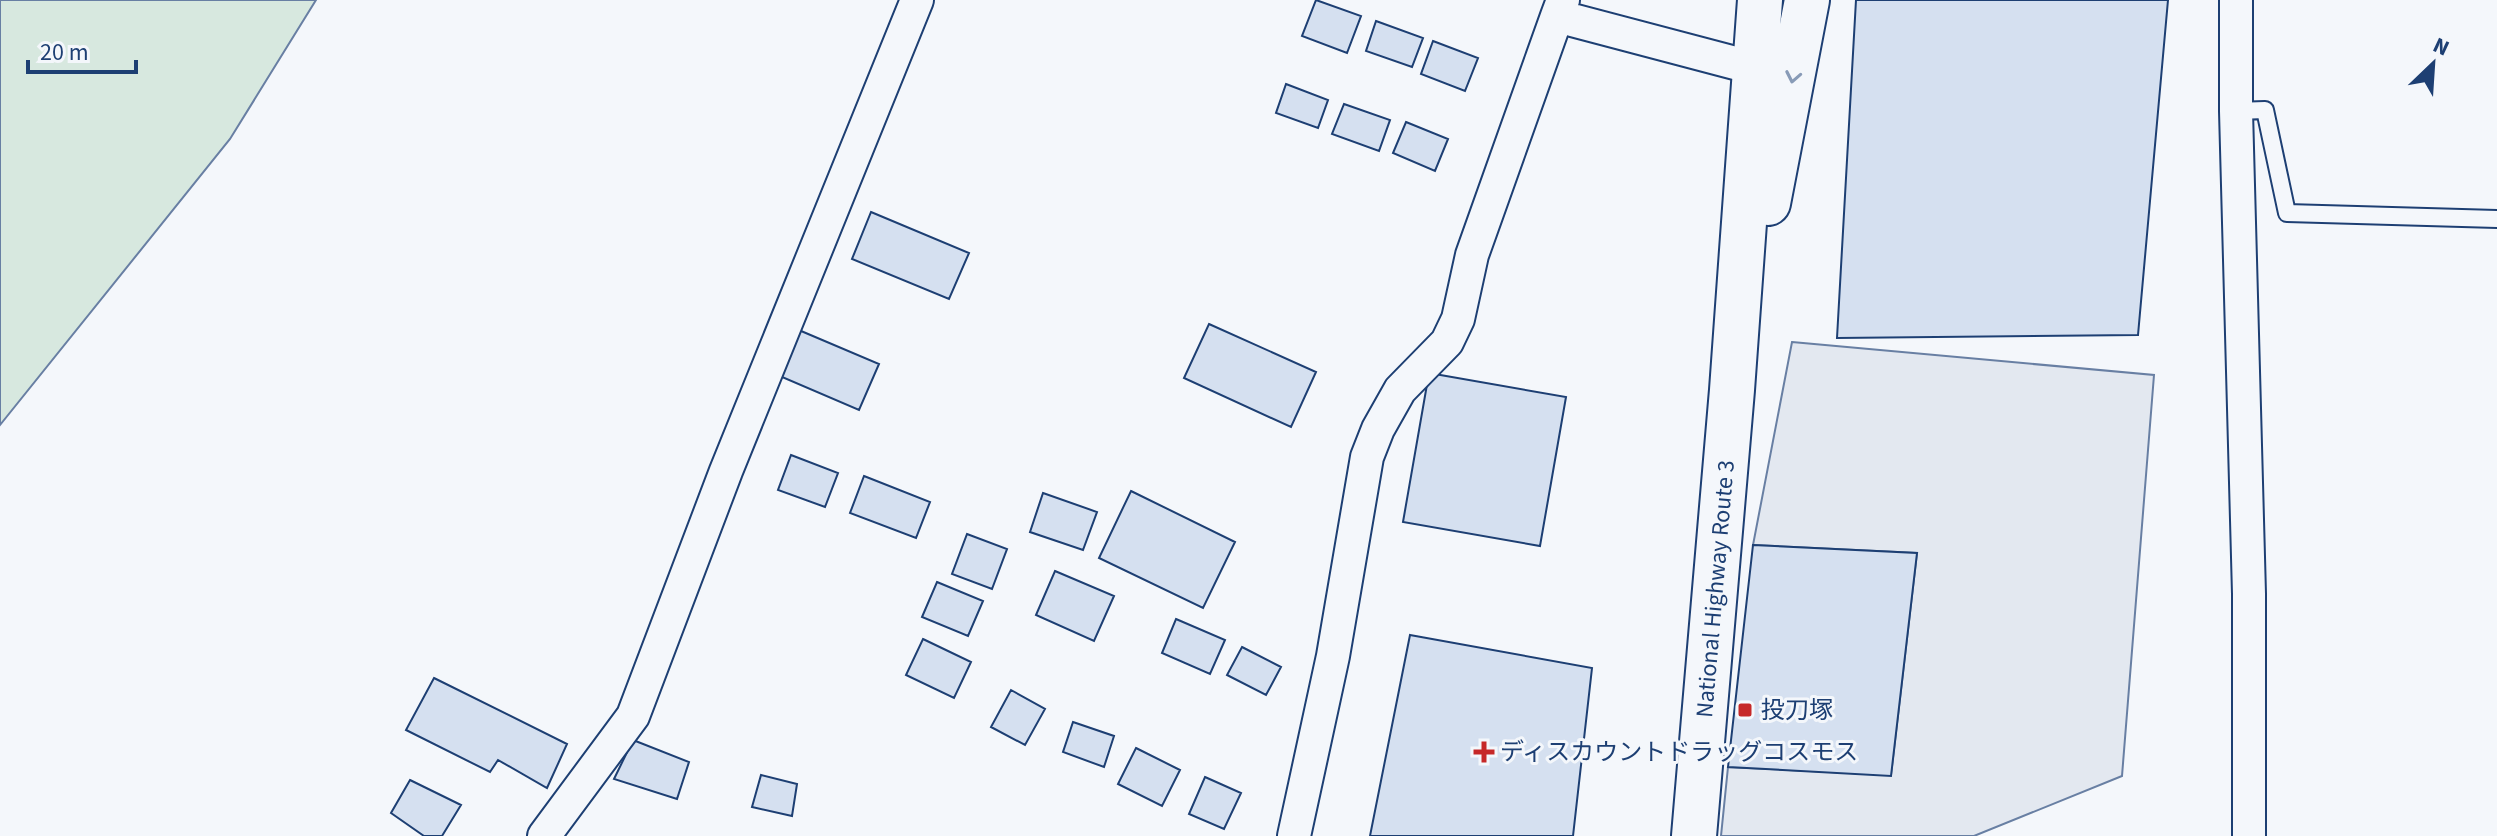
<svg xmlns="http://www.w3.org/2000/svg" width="2497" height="836" viewBox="0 0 2497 836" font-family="'Source Sans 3','Noto Sans JP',sans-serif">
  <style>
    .green { fill: #d7e8df; stroke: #687fa3; stroke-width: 2 }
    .parking { fill: #e3e8f0; stroke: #687fa3; stroke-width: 2 }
    .building { fill: #d5e0f0; stroke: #1d3f73; stroke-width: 2 }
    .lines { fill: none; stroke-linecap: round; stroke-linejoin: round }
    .service-casing { stroke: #1d3f73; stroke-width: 20 }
    .minor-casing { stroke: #1d3f73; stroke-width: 36 }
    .trunk-casing { stroke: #1d3f73; stroke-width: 48 }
    .service { stroke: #f4f7fb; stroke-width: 16 }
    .minor { stroke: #f4f7fb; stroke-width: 32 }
    .trunk { stroke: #f4f7fb; stroke-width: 44 }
    .oneway { stroke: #889bb7 }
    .poi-dot { fill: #c62828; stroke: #f4f7fb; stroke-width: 3 }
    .labels { text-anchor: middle; stroke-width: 6; stroke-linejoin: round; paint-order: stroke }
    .street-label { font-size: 24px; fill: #1d3f73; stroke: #f4f7fb }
    .poi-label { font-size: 24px; fill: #1d3f73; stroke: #f4f7fb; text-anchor: start }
  </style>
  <rect width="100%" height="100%" fill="#f4f7fb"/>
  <path class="green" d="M0,0H316L230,139L0,425Z"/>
  <path class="parking" d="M1792,342L2154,375L2122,776L1974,836H1721L1728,767L1891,775L1917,553L1753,545Z"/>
  <path class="building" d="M1316,0L1361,16L1347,53L1302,36Z
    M1856,0H2168L2138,335L1837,338Z
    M1376,21L1423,38L1412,67L1366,51Z
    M1433,41L1478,58L1465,91L1421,74Z
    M1286,84L1328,100L1318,128L1276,113Z
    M1344,104L1390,120L1379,151L1332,134Z
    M1406,122L1448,139L1435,171L1393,153Z
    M871,212L969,253L949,299L852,259Z
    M1209,324L1316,372L1291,427L1184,378Z
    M794,328L879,364L859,410L775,374Z
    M1429,373L1566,397L1540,546L1403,522Z
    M791,455L838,473L825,507L778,490Z
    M864,476L930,502L916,538L850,513Z
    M1131,491L1235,542L1203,608L1099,558Z
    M1043,493L1097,512L1083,550L1030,532Z
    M967,534L1007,549L992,589L952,574Z
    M1753,545L1917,553L1891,776L1728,767Z
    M1055,571L1114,596L1094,641L1036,615Z
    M937,582L983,601L968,636L922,617Z
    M1176,619L1225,640L1210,674L1162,653Z
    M1410,635L1592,668L1573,836H1370Z
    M923,639L971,662L954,698L906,675Z
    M1242,647L1281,667L1266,695L1227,675Z
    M434,678L567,744L547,788L498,760L490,772L406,730Z
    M1011,690L1045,709L1025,745L991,727Z
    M1073,722L1114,736L1104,767L1063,752Z
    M633,740L689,762L677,799L614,779Z
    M1136,748L1180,770L1162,806L1118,784Z
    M761,775L797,784L792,816L752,807Z
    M1205,777L1241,793L1224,829L1189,814Z
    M410,780L461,805L442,836H424L391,813Z"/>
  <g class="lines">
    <g class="service-casing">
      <path id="service" d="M2236,111L2265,110L2287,213L2497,219"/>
    </g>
    <g class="minor-casing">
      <path id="minor" d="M1563,0L1557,16L1754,68
        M2236,0V111L2249,594V836
        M544,836L633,716L726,471L917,0
        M1294,836L1333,656L1367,457L1378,429L1400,390L1447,342L1458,319L1472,255L1557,16"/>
    </g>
    <g class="trunk-casing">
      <g id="trunk">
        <path d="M1768,203L1807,0"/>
        <path id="s1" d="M1694,836L1732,390L1760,0"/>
      </g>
    </g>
    <use href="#service" class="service"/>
    <use href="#minor" class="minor"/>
    <use href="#trunk" class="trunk"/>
  </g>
  <defs><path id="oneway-chevron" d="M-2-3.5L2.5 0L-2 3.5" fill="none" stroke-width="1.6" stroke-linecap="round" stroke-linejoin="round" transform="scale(2)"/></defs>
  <use class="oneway" href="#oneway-chevron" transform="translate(1793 77) rotate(101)"/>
  <g class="poi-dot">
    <rect x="1737" y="702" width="16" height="16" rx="4"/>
    <path d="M1480 740h8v8h8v8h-8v8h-8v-8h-8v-8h8z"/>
  </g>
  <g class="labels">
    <g class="street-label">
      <text dy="8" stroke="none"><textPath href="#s1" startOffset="248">National Highway Route 3</textPath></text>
    </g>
    <g class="poi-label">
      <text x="1761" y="718">投刀塚</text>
      <text x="1500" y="760">ディスカウントドラッグコスモス</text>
    </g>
  </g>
  <g transform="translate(2433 64) rotate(25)" stroke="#f4f7fb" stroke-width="6" paint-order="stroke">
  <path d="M0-6L14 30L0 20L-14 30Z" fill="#1d3f73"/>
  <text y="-12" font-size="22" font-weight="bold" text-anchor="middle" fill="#1d3f73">N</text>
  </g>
  <path d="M28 60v12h108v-12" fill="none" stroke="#1d3f73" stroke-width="4"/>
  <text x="40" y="60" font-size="24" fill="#1d3f73" stroke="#f4f7fb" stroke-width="6" paint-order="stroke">20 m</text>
</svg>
